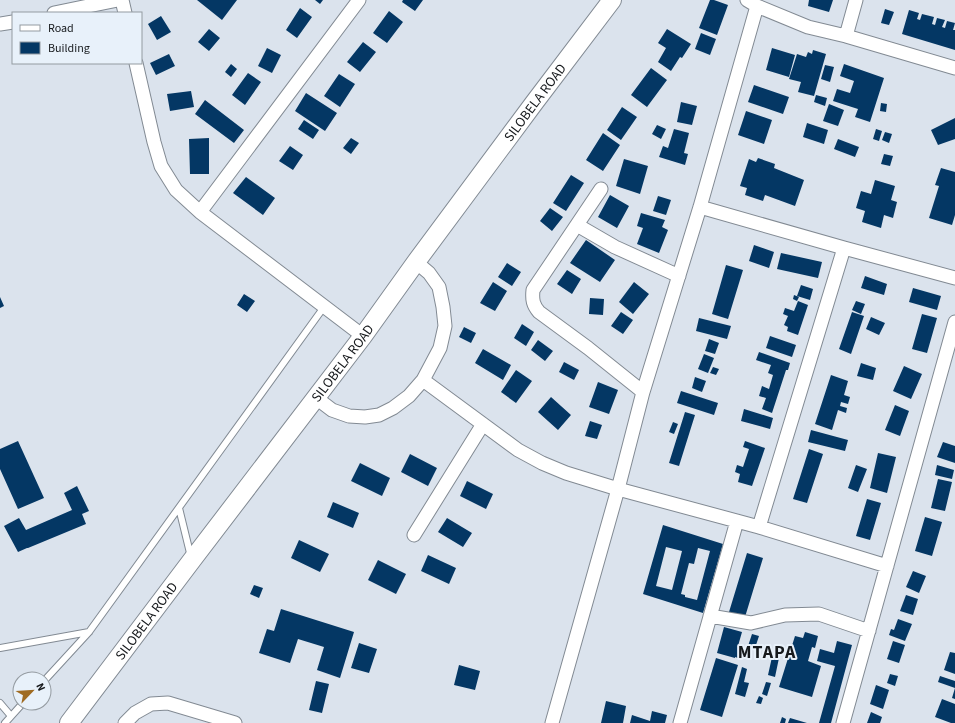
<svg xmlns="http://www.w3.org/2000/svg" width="955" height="723" viewBox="0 0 955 723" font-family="'Source Sans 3',sans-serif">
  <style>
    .building { fill: #043764; fill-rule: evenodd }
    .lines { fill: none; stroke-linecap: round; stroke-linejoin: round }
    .lane-casing { stroke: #828a93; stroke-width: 8 }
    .street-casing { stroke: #828a93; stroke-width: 15 }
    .secondary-casing { stroke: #828a93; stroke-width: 20 }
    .lane { stroke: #fff; stroke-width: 6 }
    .street { stroke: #fff; stroke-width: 13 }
    .secondary { stroke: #fff; stroke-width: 18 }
    .labels { text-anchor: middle; stroke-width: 4; stroke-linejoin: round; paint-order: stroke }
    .street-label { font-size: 14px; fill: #16191c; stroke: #e8f1fa }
    .district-label { font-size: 18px; font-weight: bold; letter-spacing: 1px; fill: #16191c; stroke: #e8f1fa }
  </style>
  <rect width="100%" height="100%" fill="#dbe3ed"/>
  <path class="building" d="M197,0H237L222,20Z
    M315,0H323L320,4Z
    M403,0H423L415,11L402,2Z
    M710,0H714L728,5L717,35L699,28Z
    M809,0H833L829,12L808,6Z
    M300,8L312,17L297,38L286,30Z
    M885,9L894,12L889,25L881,23Z
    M909,10L919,13L917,19L920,20L922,14L934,17L932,24L935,25L937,18L945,20L942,27L945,28L947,21L955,23L953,30H955V50L902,34Z
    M389,11L403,22L387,43L373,33Z
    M161,16L171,32L157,40L148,24Z
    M209,29L220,38L209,51L198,42Z
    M667,29L691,44L682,58L680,57L671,71L658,62L666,48L658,43Z
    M701,33L716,39L710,55L695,49Z
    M363,42L376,52L360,72L347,62Z
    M267,48L281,55L272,73L258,66Z
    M772,48L795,55L789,77L766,70Z
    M813,50L826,54L814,96L798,92L801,82L789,79L797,54L806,57L808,52L812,54Z
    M169,54L175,66L156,75L150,63Z
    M231,64L237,69L231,77L225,72Z
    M844,64L884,78L870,122L855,117L858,109L833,101L837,89L850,93L854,81L840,76Z
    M825,65L834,67L830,82L821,79Z
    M651,68L667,80L647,107L631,95Z
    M248,73L261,82L245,105L232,95Z
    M339,74L355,84L340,107L324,96Z
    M754,85L789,97L783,114L748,102Z
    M191,91L194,107L170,111L167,94Z
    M306,93L337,113L325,131L295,111Z
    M816,95L827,98L825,106L814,102Z
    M205,100L244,130L234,143L195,114Z
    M681,102L697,106L692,125L677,122Z
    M881,103L887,104L886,112L880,111Z
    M829,104L844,110L838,126L823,121Z
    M622,107L637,117L621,140L607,130Z
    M746,111L772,120L764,144L738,135Z
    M955,118V139L938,145L931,130Z
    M304,120L319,130L313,139L298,129Z
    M807,123L828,130L824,144L803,137Z
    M657,125L666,129L661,139L652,134Z
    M674,129L689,133L684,153L688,154L685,165L659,157L663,146L668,148Z
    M876,129L882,131L879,141L873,139Z
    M885,132L892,134L889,143L882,140Z
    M603,133L620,145L603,171L586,160Z
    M209,138V174H190L189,139Z
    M351,138L359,143L351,154L343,148Z
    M838,139L859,147L855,157L834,149Z
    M290,146L303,155L293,170L279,161Z
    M884,154L893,156L890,166L881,164Z
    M758,158L775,164L774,168L804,180L795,206L765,195L763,201L745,195L747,188L740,186L749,159L756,162Z
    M624,159L648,166L640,194L616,186Z
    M941,168L955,172V215L952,225L929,218L939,186L935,185Z
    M571,175L584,183L566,211L553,203Z
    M246,177L275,198L263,215L233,193Z
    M875,180L895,186L891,200L897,202L893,218L884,215L881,228L862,222L865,211L856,208L861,191L871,194Z
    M610,195L629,206L617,228L598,217Z
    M658,196L671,200L666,215L653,211Z
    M550,208L563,217L552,231L540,221Z
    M641,213L665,220L662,227L668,230L659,253L637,244L643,228L637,226Z
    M586,240L615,260L600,282L570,263Z
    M754,245L774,252L769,268L749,261Z
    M781,253L822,262L818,278L777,269Z
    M507,263L521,272L512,286L498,277Z
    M726,265L743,270L728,319L712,314Z
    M567,270L581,279L572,294L557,284Z
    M865,276L887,284L884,295L861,288Z
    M493,282L507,291L495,311L480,303Z
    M634,282L649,294L633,314L619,302Z
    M801,285L813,289L810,300L797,296Z
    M913,288L941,296L937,310L909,302Z
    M244,294L255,301L247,312L237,305Z
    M794,295L799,297L797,301L793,299Z
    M0,297L4,306L0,308Z
    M590,298L604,299L603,315L589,314Z
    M798,301L808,305L798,335L787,331L788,327L784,325L788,316L783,314L785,308L794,311Z
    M856,301L865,304L861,314L852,310Z
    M621,312L633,320L623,334L611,326Z
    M852,312L864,316L851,354L839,349Z
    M922,314L937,318L927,353L912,349Z
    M871,317L885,323L879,335L866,329Z
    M699,318L731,326L727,339L696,331Z
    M522,324L534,332L526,346L514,338Z
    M464,327L476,333L471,343L459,337Z
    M770,336L796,345L792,357L766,348Z
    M709,339L719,343L715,354L705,351Z
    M538,340L553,351L545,361L531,350Z
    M483,349L511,365L503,380L475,363Z
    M759,352L790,363L788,370H786L772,413L762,409L766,398L759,396L762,386L769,389L773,375L768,373L771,365L756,360Z
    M704,354L714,358L708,373L698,369Z
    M564,362L579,370L574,380L559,372Z
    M861,363L876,368L873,380L857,376Z
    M904,366L922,374L911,399L893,391Z
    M713,367L719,369L716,375L710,373Z
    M516,370L532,381L516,403L501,392Z
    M831,375L848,381L844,395L850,397L848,404L841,402L840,406L847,408L846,413L838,410L832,430L815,424Z
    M695,377L706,381L702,392L692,388Z
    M598,382L618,390L609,414L589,407Z
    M681,391L718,403L714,415L677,403Z
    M551,397L571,415L558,430L538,412Z
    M895,405L909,411L900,436L885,430Z
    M744,409L773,418L770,429L741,421Z
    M685,412L695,415L679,466L669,463Z
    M590,421L602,425L597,439L585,436Z
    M673,422L678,424L674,434L669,432Z
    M811,430L848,440L845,451L808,442Z
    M18,441L44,498L18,509L0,469V449Z
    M745,441L765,448L752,486L738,482L740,474L735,472L737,465L743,467L749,449L743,447Z
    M943,442L955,446V463L937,457Z
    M809,449L823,454L807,503L793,499Z
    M878,453L896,457L887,493L870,488Z
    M410,454L437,468L428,486L401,472Z
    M360,463L390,478L382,496L351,481Z
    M856,465L867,469L858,492L848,488Z
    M937,465L954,470L952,479L935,475Z
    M938,479L952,482L945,511L931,508Z
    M467,481L493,494L486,509L460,496Z
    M77,486L89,511L82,514L86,524L28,548H27L18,552L4,526L19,518L26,530L72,510L64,493Z
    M867,499L881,503L870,540L856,536Z
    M333,502L359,513L353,528L327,517Z
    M925,517L942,522L932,556L915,551Z
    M447,518L472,533L463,547L438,532Z
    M663,525L723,544L703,613L643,594ZM666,547L682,551L672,590L656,586ZM698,548L710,551L697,600L685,597V595L681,594L689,563L694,564Z
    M299,540L329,554L320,572L291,558Z
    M747,553L763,558L745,617L729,612Z
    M428,555L456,568L449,584L421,571Z
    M378,560L406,574L396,594L368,580Z
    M913,571L926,576L919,593L906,587Z
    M254,585L263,588L259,598L250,594Z
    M906,595L918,599L913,615L900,611Z
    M281,609L354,632L340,678L317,670L324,647L298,639L290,663L259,653L267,629L274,631Z
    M898,619L912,624L905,641L889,635L891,629L894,630Z
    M724,627L742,632L738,646L744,648L741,659L735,657V658L717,653Z
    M805,632L818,636L815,648L812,647L808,661L821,666L812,697L779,687L795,636L803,638Z
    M752,634L759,636L755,648L748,646Z
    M837,641L852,645L831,723H819L835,666L817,661L820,649L834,653Z
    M893,641L905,645L899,663L887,659Z
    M359,643L377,649L369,673L351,668Z
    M950,652L955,653V674L944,670Z
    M772,657L779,658L775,677L768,675Z
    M716,658L738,665L722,717L700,710Z
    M459,665L480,671L475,690L454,685Z
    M742,667L747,669L744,682L749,683L745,697L735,694Z
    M890,674L898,676L895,686L887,683Z
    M940,676L955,681V688L938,682Z
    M316,681L329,684L322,713L309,710Z
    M766,682L771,683L767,696L762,694Z
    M876,685L889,690L883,709L870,704Z
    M955,688V699L952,698Z
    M759,696L763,698L761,704L756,703Z
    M942,699L955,704V723H951L935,717Z
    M606,701L626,706L623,723H601Z
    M652,711L667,715L665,723H630L632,715L650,721Z
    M871,712L882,717L880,723H867Z
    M782,717L786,719L785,723H780Z
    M790,718L807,723H788Z"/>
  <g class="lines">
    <g class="lane-casing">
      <path id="lane" d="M179,508L191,557
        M0,648L89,632
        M44,681L89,632L324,307
        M0,703L11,716
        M5,723L23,703"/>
    </g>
    <g class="street-casing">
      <path id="street" d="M122,0L125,13
        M747,0L757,6L808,27L846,36L955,68
        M54,13L118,0
        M0,24L13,22
        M846,36L856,0
        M136,63L154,142L161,166L176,190L200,212L363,336
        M601,189L533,290C532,300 533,305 539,312L588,348L643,392
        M700,207L844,248L955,278
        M200,212L359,0
        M577,225L615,247L679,276
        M423,380L518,450L542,463L566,473L618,489L759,527L887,566
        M315,397L332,410L349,416L365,417L379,415L393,408L409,396L423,380L440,348L445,326L443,307L439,287L429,273L416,262
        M759,527L844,248
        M414,535L483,424
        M710,616L751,623L785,615L819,614L869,631
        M125,723L135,713L151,704L168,703L235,723
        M552,723L618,489L643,392L700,207L757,6
        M680,723L737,521
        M843,723L955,322"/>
    </g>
    <g class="secondary-casing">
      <g id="secondary">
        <path id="s1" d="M69,723L192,560L363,336L416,262L534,103L612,0"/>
      </g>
    </g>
    <use href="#lane" class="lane"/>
    <use href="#street" class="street"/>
    <use href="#secondary" class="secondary"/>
  </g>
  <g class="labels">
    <g class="street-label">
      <text dy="5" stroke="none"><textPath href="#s1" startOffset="776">SILOBELA ROAD</textPath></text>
      <text dy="5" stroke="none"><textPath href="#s1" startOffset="452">SILOBELA ROAD</textPath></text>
      <text dy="5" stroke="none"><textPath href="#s1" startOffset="128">SILOBELA ROAD</textPath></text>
    </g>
    <g class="district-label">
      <text x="767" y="658">MTAPA</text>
    </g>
  </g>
  <rect x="12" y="12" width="130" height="52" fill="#e8f1fa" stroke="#949ba1"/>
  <rect x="20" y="25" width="20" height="6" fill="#ffffff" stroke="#949ba1"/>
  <text x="48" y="32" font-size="12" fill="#16191c">Road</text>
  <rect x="20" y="42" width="20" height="12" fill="#043764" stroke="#949ba1"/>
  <text x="48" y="52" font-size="12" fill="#16191c">Building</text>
  <g transform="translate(32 691) rotate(65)"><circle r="19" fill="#e8f1fa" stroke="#949ba1"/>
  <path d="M0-3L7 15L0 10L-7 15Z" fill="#9f6b22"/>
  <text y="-6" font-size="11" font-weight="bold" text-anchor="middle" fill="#16191c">N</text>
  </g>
</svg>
